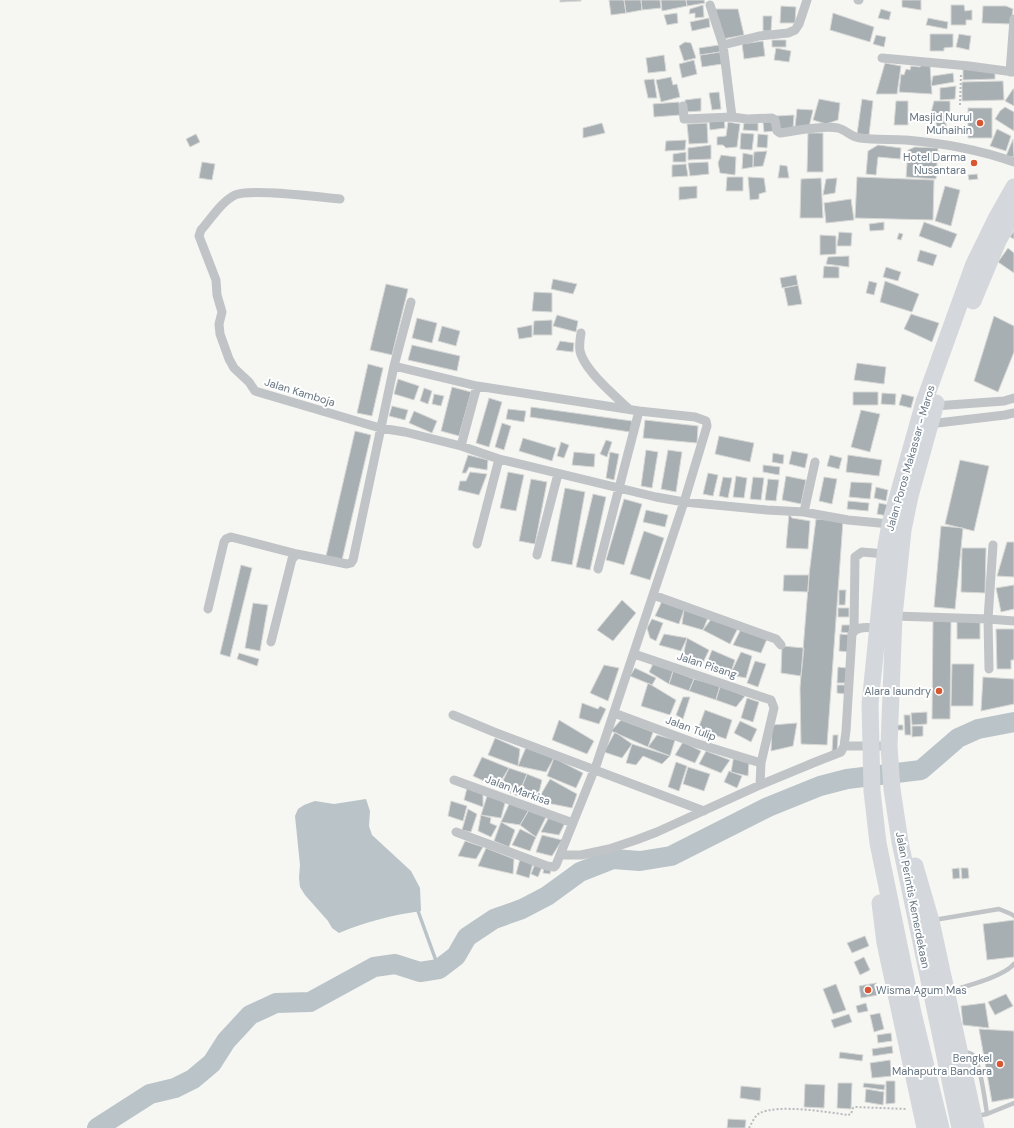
<svg xmlns="http://www.w3.org/2000/svg" width="1014" height="1128" viewBox="0 0 1014 1128" font-family="'DM Sans',sans-serif">
  <style>
    .water { fill: #b9c3c8 }
    .lines { fill: none; stroke-linecap: round; stroke-linejoin: round }
    .stream { stroke: #b9c3c8; stroke-width: 3.5 }
    .river { stroke: #b9c3c8; stroke-width: 20 }
    .building { fill: #a7afb3; stroke: #d8d8d6 }
    .path { stroke: #b8bbbd; stroke-width: 2; stroke-dasharray: 2 2; stroke-linecap: butt }
    .lane { stroke: #c0c4c7; stroke-width: 4.5 }
    .street { stroke: #c0c4c7; stroke-width: 9 }
    .highway { stroke: #d4d8dc; stroke-width: 17 }
    .poi-dot { fill: #d85631; stroke: #fff; stroke-width: 1.5 }
    .labels { text-anchor: middle; stroke-width: 4; stroke-linejoin: round; paint-order: stroke }
    .poi-label { font-size: 11px; fill: #677682; stroke: #fff; text-anchor: end }
    .street-label { font-size: 11px; fill: #677682; stroke: #fff }
  </style>
  <rect width="100%" height="100%" fill="#f6f6f3"/>
  <path class="water" d="M366,799L370,811L369,826L372,835L411,871L420,888L421,911C392,915 365,922 339,933L332,928L328,921L305,895L300,887L299,878L300,865L295,816L298,809L304,805L315,801L334,804Z"/>
  <g class="lines">
    <path class="stream" d="M418,911L439,969"/>
    <path class="river" d="M97,1128L150,1094L175,1088L193,1079L212,1063L226,1041L250,1015L276,1003L310,1002L374,967L395,964L420,972L439,969L456,956L467,937L494,919L522,909L547,896L580,872L613,859L640,861L671,856L768,807L820,786L847,779L921,770L958,738L978,729L1014,722"/>
  </g>
  <path class="building" d="M560,0H581V1L560,2Z
    M609,0H624L626,13L611,15Z
    M624,0H641L642,10L626,13Z
    M641,0H660L661,8L642,10Z
    M661,0H686L687,6L662,11Z
    M686,0H704L705,3L687,6Z
    M902,0H921V10L902,7Z
    M703,5L704,17L695,18V13L689,14L690,9Z
    M951,5H964L965,11L972,10V20H966V25H951Z
    M781,6L796,7L795,23H780Z
    M983,6H1006L1013,9L1011,24L982,23Z
    M715,9H738L744,35L723,39Z
    M881,9L891,12L889,20L878,18Z
    M677,13L678,23L667,25L664,15Z
    M833,13L874,27L870,42L830,30Z
    M763,16H772L771,31H763Z
    M709,18L710,27L692,31L690,22Z
    M928,18L948,22L947,29L926,25Z
    M930,34H953V47L944,48V51H930Z
    M959,34L971,36L969,50L956,47Z
    M876,35L886,37L884,47L873,44Z
    M772,40H786V47H772Z
    M763,41L765,56L744,59L742,44Z
    M685,42L691,43L696,58L684,61L679,46Z
    M719,45L720,52L700,55L699,48Z
    M776,48L791,51L789,62L774,60Z
    M720,52L722,64L702,67L700,55Z
    M664,55L666,71L648,73L646,58Z
    M694,60L697,74L682,78L679,64Z
    M885,63L901,66L897,94H876Z
    M923,64L930,65L932,94L899,92L901,74L904,75L906,69L910,70L911,66L920,67Z
    M963,68L995,72V79L963,80Z
    M953,73L954,82L931,86L933,76Z
    M671,77L673,85L677,84L680,97L661,102L656,80Z
    M654,79L657,98H648L644,80Z
    M1003,81L1004,100L962,101V82Z
    M956,86L955,99L940,100V88Z
    M1013,89H1014V106L1005,101Z
    M719,92L721,109L712,110L709,93Z
    M701,98V111L685,112V100Z
    M819,99L840,103L838,120L826,124L813,120Z
    M862,99L873,101L869,135L857,134Z
    M896,101H908V125H894Z
    M934,101H950V113L939,115L931,113Z
    M679,102L680,115L654,117L653,104Z
    M1005,107L1014,112V131L995,119L1000,111Z
    M968,108H992V138H968Z
    M797,109L813,110L809,127H795Z
    M794,115L793,129L780,131L776,116Z
    M945,115L947,133L936,132V117Z
    M724,119L725,128L710,130L709,120Z
    M728,122L740,124L737,147L726,148L723,145H717V137L726,136Z
    M763,122H773L774,131L764,132Z
    M602,123L605,133L583,138V128Z
    M707,123L708,143L689,144L687,124Z
    M744,123H758V131L743,130Z
    M997,129L1011,136L1006,151L990,146Z
    M741,133L754,134L752,150L740,149Z
    M808,133H823V172H807Z
    M196,134L200,142L190,147L186,139Z
    M758,134L768,135L767,148L757,147Z
    M1013,139L1014,157L1006,156Z
    M686,140L685,150L665,151L666,141Z
    M711,145V159L688,160V148Z
    M878,145L901,148L900,159L878,157L876,175L866,174L868,151Z
    M915,147L938,148L936,179L906,177L908,150Z
    M767,151L763,166L753,167L754,152Z
    M686,152V162H673V154Z
    M743,153L753,155V167L742,169Z
    M721,155L736,157L735,175L720,173L718,163Z
    M202,162L215,164L212,180L199,178Z
    M708,162L709,174L690,176L688,163Z
    M686,164L688,176L672,177V165Z
    M780,165L787,166L789,178H778Z
    M977,174L978,179L969,180L968,175Z
    M727,177H743V191H726Z
    M748,177L764,178L766,192L759,194V199L750,200Z
    M857,177L934,180L933,220L855,218Z
    M821,178L823,218H800L801,179Z
    M837,178L835,193L823,195L826,179Z
    M697,186V198L679,200V187Z
    M945,186L960,190L951,226L935,221Z
    M851,199L854,220L826,223L824,203Z
    M884,222V230L870,231L869,224Z
    M924,222L957,234L951,248L919,236Z
    M1014,231V239L1010,237Z
    M839,232L852,233L851,246H837Z
    M899,233L903,234L901,240L897,239Z
    M820,235L836,236V254L820,255Z
    M1008,248L1014,253V273L998,262Z
    M920,250L937,255L933,266L917,261Z
    M849,256V267L826,264L828,257Z
    M824,266L839,267V278H823Z
    M886,267L901,272L898,281L883,277Z
    M796,275L798,285L782,288L780,278Z
    M553,279L577,284L573,294L551,289Z
    M869,281L877,283L874,295L866,293Z
    M885,281L919,294L912,312L880,302Z
    M386,284L408,289L392,355L370,350Z
    M798,285L802,304L788,306L784,288Z
    M534,292L552,293V312L532,311Z
    M911,314L939,323L932,342L904,329Z
    M557,315L578,321L576,332L553,326Z
    M994,316L1014,326V352L998,392L974,381Z
    M417,318L437,323L432,343L412,338Z
    M552,320V335H533L534,321Z
    M532,325V337L519,339L517,328Z
    M442,326L460,331L456,346L438,341Z
    M560,341L574,343L573,352L556,350Z
    M412,345L460,356L457,371L408,360Z
    M857,363L886,367L884,384L854,380Z
    M368,364L383,368L372,416L357,413Z
    M398,379L419,386L414,400L394,394Z
    M452,387L471,392L459,436L441,431Z
    M424,388L432,391L428,404L420,401Z
    M853,392H878V405H853Z
    M882,393L896,394L895,405L881,404Z
    M434,394L444,396L441,406L432,404Z
    M902,394L914,397L911,408L899,405Z
    M489,398L502,402L489,447L476,443Z
    M392,406L408,410L405,420L389,416Z
    M531,407L632,421L630,432L530,417Z
    M508,409L526,411L524,422L506,419Z
    M861,410L880,414L870,452L851,447Z
    M414,411L437,421L432,433L409,423Z
    M645,420L698,426L697,443L643,438Z
    M502,423L511,426L504,450L495,447Z
    M355,431L371,435L342,560L326,556Z
    M719,436L754,443L750,462L715,454Z
    M523,438L556,448L552,461L519,451Z
    M606,440L612,442L607,457L600,454Z
    M561,442L569,445L564,458L557,456Z
    M646,450L658,452L652,488L641,486Z
    M668,450L682,452L676,492L661,489Z
    M792,451L808,454L805,468L789,464Z
    M574,452L595,454L594,467L572,465Z
    M610,452L619,454L614,480L606,478Z
    M773,453L784,455L783,464L772,462Z
    M468,455L488,460L487,470L469,467L466,473H462Z
    M830,455L842,458L839,469L827,466Z
    M848,455L882,460L879,476L846,472Z
    M960,460L989,466L974,531L945,524Z
    M763,465L780,467L779,475L763,472Z
    M470,472L487,474L479,495L458,490L460,481H466Z
    M508,472L524,475L516,511L500,508Z
    M708,473L718,475L713,496L703,494Z
    M736,476L747,478L744,498L733,497Z
    M786,476L806,480L801,504L782,500Z
    M723,477L732,478L728,498L719,496Z
    M753,477L764,478L761,500L750,499Z
    M824,477L837,479L832,504L819,501Z
    M531,479L547,482L535,544L519,541Z
    M768,479L779,480L776,501L765,500Z
    M851,482L872,483L870,499L849,497Z
    M876,487L888,490L886,501L874,498Z
    M565,488L585,492L572,565L551,561Z
    M593,494L606,497L590,570L576,567Z
    M624,499L642,504L624,565L606,560Z
    M848,501L869,503L868,511L847,509Z
    M879,503L889,505L887,516L877,514Z
    M646,510L668,515L665,527L643,522Z
    M789,514L792,518L810,521L808,549L786,548Z
    M816,519L843,521L827,745L801,744L800,688L809,575Z
    M941,526L963,528L955,609L934,607Z
    M644,531L664,538L650,580L630,574Z
    M1007,542H1014V577L997,576Z
    M962,548H986L985,593L961,592Z
    M241,565L252,568L230,657L220,654Z
    M784,575H809L808,592L783,591Z
    M1014,585V609L1001,612L996,588Z
    M839,590H846L845,605H839Z
    M663,599L684,610L679,624L655,616Z
    M622,600L636,613L613,641L597,630Z
    M253,603L268,605L260,651L245,648Z
    M838,608H849V617H838Z
    M684,610L709,615L703,630L682,624Z
    M712,618L738,628L730,644L703,630Z
    M652,619L663,623L656,641L650,638L647,628Z
    M933,620H951L950,719H932Z
    M957,620L980,621V639H957Z
    M842,625H850L849,633L841,632Z
    M742,627L767,639L761,653L733,645Z
    M996,629H1014V660H1011V669H997Z
    M664,634L687,638L681,651L659,645Z
    M840,634L850,635L849,652L839,651Z
    M687,638L709,650L701,667L683,656Z
    M782,646L804,648L801,676L781,673Z
    M712,650L735,660L730,675L705,668Z
    M741,652L752,656L746,678L730,675Z
    M239,653L259,659L257,666L237,659Z
    M755,661L766,664L758,687L747,683Z
    M654,662L673,671L669,684L649,672Z
    M952,664H974L973,706H951Z
    M604,665L619,668L608,701L590,693Z
    M838,667L847,668L846,683H837Z
    M635,668L656,678L652,685L630,676Z
    M673,671L694,679L689,691L669,684Z
    M983,677L1014,679V704L981,711Z
    M694,679L720,686L716,700L689,691Z
    M648,683L676,700L670,715L641,706Z
    M837,685H846L845,694L837,693Z
    M720,686L745,696L736,707L716,700Z
    M683,697H690L683,719L676,715Z
    M747,698L759,702L753,722L741,718Z
    M582,703L598,709L600,706L606,709L599,724L579,718Z
    M705,710L732,720L726,739L698,729Z
    M927,712V724L912,725L911,713Z
    M904,715H910L911,735H905Z
    M559,720L594,741L587,754L552,740Z
    M621,720L653,732L648,747L611,731Z
    M740,721L757,729L751,742L734,733Z
    M797,723L793,746L771,751L772,725Z
    M897,725H903V730H897Z
    M912,726H923V736L912,737Z
    M615,732L632,744L622,758L604,752Z
    M657,735L675,740L670,756L648,747Z
    M833,735H838L837,752H832Z
    M495,738L520,749L518,766L488,755Z
    M683,742L701,751L695,763L675,755Z
    M632,744L670,756L662,764L643,756L636,765L626,763Z
    M527,745L554,758L546,772L518,766Z
    M706,751L730,760L721,773L699,764Z
    M734,755L749,761L748,776L731,772Z
    M482,757L509,768L497,787L473,776Z
    M554,758L583,773L576,788L547,776Z
    M676,762L687,766L679,791L668,787Z
    M688,767L710,774L704,791L683,784Z
    M509,768L527,774L518,796L503,790L500,787Z
    M729,771L742,776L737,788L724,782Z
    M527,774L542,780L537,801L518,796Z
    M550,779L577,794L572,808L537,801Z
    M467,788L483,794V807L464,800Z
    M488,793L505,803L501,818L481,815Z
    M451,801L467,806L463,821L448,816Z
    M510,802L530,808L520,825L501,822Z
    M530,808L546,817L536,837L520,825Z
    M468,809L477,814L471,832L462,830Z
    M481,815L491,818L490,823L497,826L491,837L478,831Z
    M549,817L566,821L559,835L541,832Z
    M501,822L515,830L509,847L494,841Z
    M520,829L536,837L530,851L512,845Z
    M542,835L562,840L552,856L536,852Z
    M465,841L483,847L476,859L458,856Z
    M486,848L514,859L513,874L478,866Z
    M520,859L533,863L529,878L516,874Z
    M535,864L542,867L538,877L531,874Z
    M544,867L551,868L550,874L543,873Z
    M959,868L960,878L953,879L952,869Z
    M961,868H968L969,878L962,879Z
    M1014,920V957L987,960L983,924Z
    M865,936L869,946L852,953L847,943Z
    M864,957L870,970L860,975L854,962Z
    M876,983L878,995L861,998L859,986Z
    M836,984L846,1010L833,1014L823,989Z
    M1006,994L1013,1006L995,1015L988,1002Z
    M866,1003L868,1011L858,1013L856,1006Z
    M985,1003L989,1028L963,1025L961,1006Z
    M880,1013L884,1029L874,1032L870,1015Z
    M849,1014L852,1022L834,1028L831,1020Z
    M979,1029L1014,1031V1098L992,1102Z
    M891,1033L892,1041L878,1043L877,1035Z
    M892,1046L893,1053L873,1056L872,1049Z
    M840,1052L863,1055L862,1061L839,1058Z
    M890,1060L892,1076L872,1078L870,1063Z
    M886,1081H895V1103L886,1104Z
    M838,1083H852L851,1109L837,1108Z
    M864,1083L885,1085L884,1090L863,1087Z
    M805,1084L825,1085L824,1108L804,1107Z
    M741,1086L761,1088L760,1101L740,1098Z
    M866,1089L884,1092L883,1105L865,1102Z
    M728,1119L746,1120L745,1128H727Z"/>
  <g class="lines">
    <path class="path" d="M960,105L961,74
      M749,1128C752,1123 755,1115 760,1113C778,1104 828,1112 848,1115L851,1114L853,1108L855,1107L907,1109"/>
    <path class="lane" d="M934,920L999,909L1011,914L1014,916
      M950,991C966,986 1003,977 1014,964
      M963,1052C967,1052 971,1053 974,1056C981,1067 985,1101 987,1114
      M977,1116L987,1114L1014,1103"/>
    <path class="street" d="M858,0H859
      M710,5L723,45L732,117L747,119L772,118L775,120L777,131L780,133C796,131 822,125 838,128C846,130 851,137 860,138C875,140 891,139 906,140C942,143 980,150 1014,162
      M723,45L759,36L788,33L795,30L799,24L807,0
      M882,58L969,66L1014,72
      M1010,72L1014,19
      M683,106L684,119L732,117
      M340,199C319,197 250,188 235,195C221,202 211,219 201,230L199,236L216,280L217,295L222,312L219,324L220,334L229,359L234,368L249,382L255,391L380,428L405,432L461,446L499,459L656,497L684,502L767,510L804,512L848,520L890,524
      M581,333C580,339 579,345 580,351C584,370 615,396 629,409
      M394,366L411,302
      M935,406L1004,401L1014,398
      M929,424L1005,415L1014,413
      M461,446L477,386
      M804,512L815,462
      M477,544L499,459
      M537,555L558,474
      M598,569L639,411
      M653,595L776,639L781,645
      M208,609L224,542L226,539L231,537L297,554
      M894,616L988,619L1014,621
      M854,630L855,557L862,552L885,554
      M271,642L292,559L297,554L347,564L351,563L353,560L394,366L477,386L639,411L695,417L706,421L707,426L684,502L597,763L556,865L554,867L547,866L456,832
      M634,654L771,700L774,708L761,763L760,785
      M989,669L988,619L993,545
      M614,713L692,742L761,763
      M453,715L494,732L704,811
      M844,746H889
      M454,780L573,823
      M562,855H581L609,849L636,840L657,832L760,785L813,763L841,752L844,746L846,731L852,634C857,625 869,628 878,628"/>
    <path class="highway" d="M973,301L998,241L1014,212
      M936,403L910,496L903,530L894,616L889,746L892,789L900,842L960,1128
      M915,866L931,921L976,1128
      M880,903L885,943L925,1128
      M941,1128L913,1013L878,843L872,791L870,704L886,546L890,524L924,402L974,264L996,219L1014,187"/>
  </g>
  <g class="poi-dot">
    <circle cx="980" cy="123" r="4"/>
    <circle cx="974" cy="163" r="4"/>
    <circle cx="939" cy="691" r="4"/>
    <circle cx="868" cy="990" r="4"/>
    <circle cx="1000" cy="1064" r="4"/>
  </g>
  <g class="labels">
    <g class="poi-label">
      <text x="972" y="121">Masjid Nurul<tspan x="972" dy="13">Muhaihin</tspan></text>
      <text x="966" y="161">Hotel Darma<tspan x="966" dy="13">Nusantara</tspan></text>
      <text x="931" y="695">Alara laundry</text>
      <text x="876" y="994" text-anchor="start">Wisma Agum Mas</text>
      <text x="992" y="1062">Bengkel<tspan x="992" dy="13">Mahaputra Bandara</tspan></text>
    </g>
    <g class="street-label">
      <text transform="translate(300 392) rotate(17)" y="4">Jalan Kamboja</text>
      <text transform="translate(910 458) rotate(-74)" y="4">Jalan Poros Makassar - Maros</text>
      <text transform="translate(707 665) rotate(18)" y="4">Jalan Pisang</text>
      <text transform="translate(691 728) rotate(20)" y="4">Jalan Tulip</text>
      <text transform="translate(518 790) rotate(20)" y="4">Jalan Markisa</text>
      <text transform="translate(913 900) rotate(79)" y="4">Jalan Perintis Kemerdekaan</text>
    </g>
  </g>
</svg>
